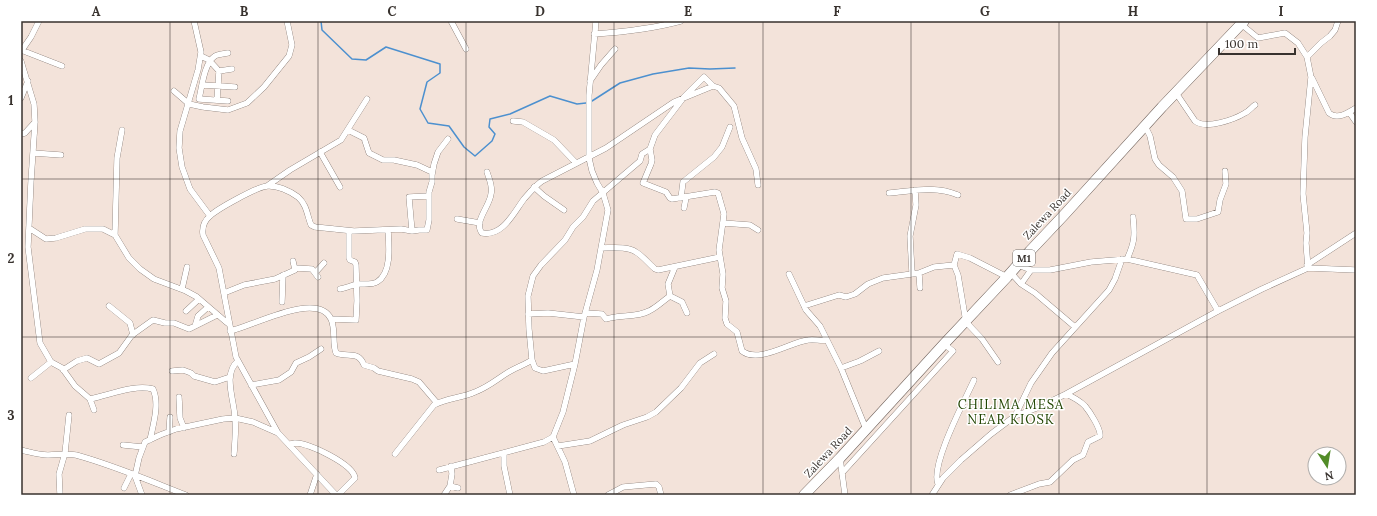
<svg xmlns="http://www.w3.org/2000/svg" width="1377" height="516" viewBox="0 0 1377 516" font-family="Lora,serif">
  <style>
    .lines { fill: none; stroke-linecap: round; stroke-linejoin: round }
    .stream { stroke: #4c90cf; stroke-width: 1.5 }
    .street-casing { stroke: #72645d; stroke-width: 6 }
    .highway-casing { stroke: #72645d; stroke-width: 11 }
    .street { stroke: #fff; stroke-width: 5.5 }
    .highway { stroke: #fff; stroke-width: 10 }
    .grid { fill: none; stroke: #38322e; stroke-width: 1; stroke-opacity: 0.55 }
    .labels { text-anchor: middle; stroke-width: 3; stroke-linejoin: round; paint-order: stroke }
    .shield { fill: #fff; stroke: #74706d; stroke-width: 1 }
    .shield-label { font-size: 10px; font-weight: bold; fill: #38322e }
    .street-label { font-size: 11px; fill: #38322e; stroke: #fff }
    .quarter-label { font-size: 13px; letter-spacing: 1px; fill: #214401; stroke: #fff }
    .neatline { fill: none; stroke: #38322e; stroke-width: 1.5 }
    .grid-label { font-size: 13px; text-anchor: middle; font-weight: bold; fill: #38322e }
  </style>
  <rect width="100%" height="100%" fill="#f3e3da"/>
  <g class="lines">
    <path class="stream" d="M321,21L322,30L352,59L366,60L386,47L440,64V73L427,82L420,109L428,123L449,126L464,147L475,156L492,141L495,134L489,127L490,119L510,114L550,96L577,104L586,103
      M592,101L620,83L653,74L689,68L710,69L735,68"/>
    <g class="street-casing">
      <path id="street" d="M194,21L201,52L198,70L180,131L179,148L182,167L190,189L210,216
        M451,21L466,49
        M1241,24L1258,38L1285,33L1298,43L1307,57L1311,77L1305,137L1303,194L1307,233L1306,243L1308,268
        M594,34C623,32 652,29 681,21
        M21,50L62,66
        M22,50L31,37L39,21
        M228,53C223,54 218,54 215,56C204,63 202,87 199,99L228,101
        M201,56L209,60L219,71L217,100
        M1307,57L1321,43L1330,36L1335,30L1338,21
        M21,61L34,104L35,122L31,181L28,247L40,343L51,362L62,368L75,386L90,399L94,410
        M219,71L232,69
        M1312,78L1329,113C1337,120 1348,113 1356,108
        M590,81L601,65L615,49
        M202,85L235,87
        M713,86L704,77L684,97L655,135L650,149L652,160L651,164L643,183L666,192L670,198L672,199L715,192L718,193L724,214L719,250L723,274L722,288L726,301L725,318L727,324L737,332L742,351C759,364 790,342 808,340C815,339 820,341 827,340
        M174,91L189,104L203,107L228,110L247,103L264,87L289,56L292,45L287,21
        M1176,93L1195,121C1206,130 1235,119 1245,113C1249,111 1252,107 1255,105
        M21,98L28,81
        M1349,112L1356,122
        M513,121L523,122L554,140L576,163
        M1145,126L1150,136L1155,159L1159,165L1173,177L1182,191L1186,219H1197L1218,212L1220,200L1226,184L1225,171
        M122,130L117,158L115,235L129,258L140,269L154,279L186,291L197,297L225,321L229,324
        M348,130L364,138L369,153L383,160H394L417,165L432,172
        M21,134L25,133L35,122
        M320,152L340,187
        M33,153L61,155
        M487,172C489,179 493,186 491,194C490,206 473,222 482,233C503,237 514,212 524,199C530,192 535,186 542,181L606,148L674,102L713,86L719,88L734,106L742,138L756,169L758,185
        M267,186L290,170L341,140L367,99
        M534,187L544,196L564,210
        M889,193C912,191 935,185 958,195
        M681,198L683,182L714,157L722,147L730,127
        M684,208L686,198
        M457,219L480,223
        M723,223L750,225L758,230
        M29,228L46,239L56,238L85,229H103L115,235
        M412,231L409,197L429,196
        M601,248C612,248 627,246 636,252C643,256 649,264 655,269L658,270L720,257
        M1127,259C1135,242 1135,234 1133,217
        M1018,265L1031,270H1050L1091,262L1127,259L1197,275L1218,311
        M1307,265L1356,233
        M295,268L312,269L318,277
        M315,273L324,263
        M912,273L910,236L916,205L915,190
        M1011,273L1021,284L1035,293L1075,327
        M789,274L806,310L820,326L841,368L866,429
        M1021,284L1031,270
        M920,288L919,273L934,267L954,265
        M182,289L187,267
        M340,289C346,288 352,285 358,284C364,284 372,285 377,282C392,273 389,245 388,230
        M224,293L244,285L275,279L295,270L293,261
        M670,296L682,302L687,313
        M282,302L283,275
        M109,306L130,323L133,335
        M804,306L839,295L846,297L855,294L868,284L883,278L919,273
        M186,311L199,299
        M585,313L602,314L606,319C620,314 636,318 649,311C656,308 663,301 670,296L668,284L675,267
        M528,314L548,313L584,317
        M331,319L356,320L357,301L356,265L355,262L350,260L349,258V231
        M195,326L198,316L208,307
        M230,331C251,327 318,290 331,319C336,330 332,343 336,353C348,358 358,350 364,365L374,368L378,371L412,379L419,382L437,403
        M998,362L982,339L966,322L958,275L954,265L957,254L970,258L1007,277
        M575,364L543,371L535,368L532,360L529,329L528,296L533,276L541,265L565,240L573,227L583,217L593,201L640,161L642,154L650,149
        M841,368L860,361L879,351
        M63,370L77,361L87,358L99,364L119,353L132,335L153,320L165,323H174L189,329L217,315
        M172,371L183,370L191,373L194,376L215,382L230,377
        M31,378L51,362
        M251,385L279,380L291,372L296,363L309,357L321,349
        M179,397L180,418L184,428
        M90,399C110,395 134,384 153,389C160,404 153,425 150,440
        M1015,416L1031,383L1052,353L1109,290L1115,279L1122,259
        M169,432L170,417
        M278,433L236,357L219,268L203,235C202,228 204,221 210,216C217,209 257,187 267,186C277,185 290,191 298,197C307,205 307,215 311,225L315,227L354,231L401,229L412,231L419,230H427L429,220V192L432,182V175L434,164L438,152L448,139
        M289,444C290,444 295,443 295,443C309,443 353,464 355,478L338,495
        M123,445L143,447
        M558,446L590,441L623,425L647,417L656,412L681,388L700,363L714,354
        M21,450C30,452 39,455 48,455C58,455 66,453 76,455C113,465 150,481 186,495
        M504,453V466L510,495
        M234,454C235,442 236,431 235,419C235,402 222,374 238,361
        M395,454L434,405C446,398 462,398 475,392C488,387 496,380 507,373C515,368 524,365 532,360
        M840,458L845,495
        M451,466L452,474L450,486L458,488
        M439,470L544,442L553,437
        M842,473L953,351L944,344
        M938,484C930,465 965,400 974,380
        M124,488L131,474
        M60,495L59,474L65,453L69,415
        M142,495L135,476L139,458L145,442L160,435L176,429L223,419L235,418L253,422L278,433L336,495
        M310,495L317,474
        M444,495L450,486
        M574,495L565,462L553,437L563,412L575,364L584,317L597,270L608,210L603,193L597,183L592,171L589,158V95L596,21
        M608,495L623,487L656,484L659,487L661,495
        M932,495L943,478L961,460L991,434L1015,416L1037,408L1066,394L1218,311L1262,289L1308,268L1356,270
        M1010,495L1039,484L1050,482L1073,460L1083,455L1088,442L1100,436C1101,429 1090,412 1085,406C1080,401 1073,397 1066,394"/>
    </g>
    <g class="highway-casing">
      <path id="highway" d="M804,495L840,458L944,344L1007,277L1030,251L1064,215L1162,107L1244,21"/>
    </g>
    <use href="#street" class="street"/>
    <use href="#highway" class="highway"/>
  </g>
  <path class="grid" d="M170,21V495M318,21V495M466,21V495M614,21V495M763,21V495M911,21V495M1059,21V495M1207,21V495M21,179H1356M21,337H1356"/>
  <g class="labels">
    <rect class="shield" x="1013" y="250" width="22" height="16" rx="3"/>
    <g class="shield-label">
      <text x="1024" y="262">M1</text>
    </g>
    <g class="street-label">
      <text transform="translate(1047 214) rotate(-47)" y="4">Zalewa Road</text>
      <text transform="translate(828 452) rotate(-47)" y="4">Zalewa Road</text>
    </g>
    <g class="quarter-label">
      <text x="1011" y="409">CHILIMA MESA<tspan x="1011" dy="15">NEAR KIOSK</tspan></text>
    </g>
  </g>
  <rect width="1377" height="516" fill="none" stroke="#ffffff" stroke-width="44"/>
  <g transform="translate(1327 466) rotate(168)"><circle r="19" fill="#ffffff" stroke="#afadab"/>
  <path d="M0-3L7 15L0 10L-7 15Z" fill="#528c28"/>
  <text y="-6" font-size="11" font-weight="bold" text-anchor="middle" fill="#38322e">N</text>
  </g>
  <path d="M1219 48v6h76v-6" fill="none" stroke="#38322e" stroke-width="2"/>
  <text x="1225" y="48" font-size="12" fill="#38322e" stroke="#ffffff" stroke-width="3" paint-order="stroke">100 m</text>
  <rect x="22" y="22" width="1333" height="472" class="neatline"/>
  <g class="grid-label">
    <text x="96" y="16">A</text>
    <text x="244" y="16">B</text>
    <text x="392" y="16">C</text>
    <text x="540" y="16">D</text>
    <text x="688" y="16">E</text>
    <text x="837" y="16">F</text>
    <text x="985" y="16">G</text>
    <text x="1133" y="16">H</text>
    <text x="1281" y="16">I</text>
    <text x="11" y="105">1</text>
    <text x="11" y="263">2</text>
    <text x="11" y="420">3</text>
  </g>
</svg>
